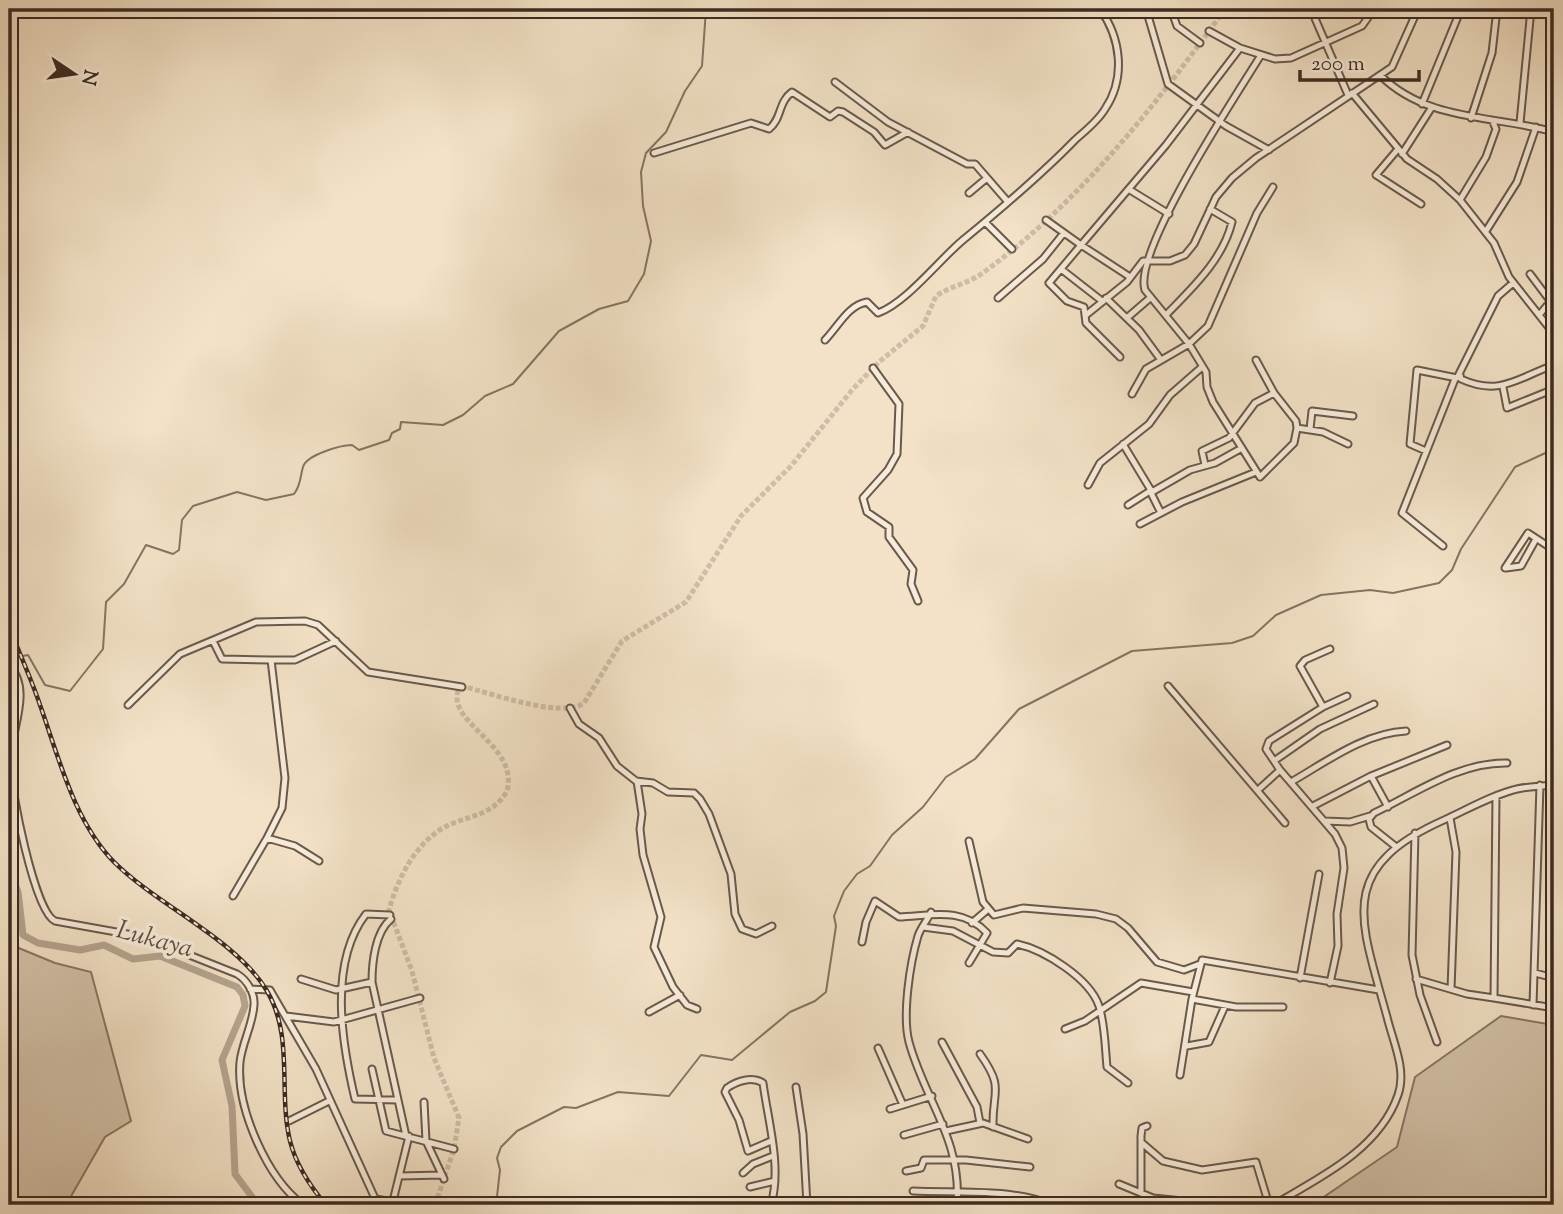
<svg xmlns="http://www.w3.org/2000/svg" width="1563" height="1214" viewBox="0 0 1563 1214" font-family="'Sorts Mill Goudy',serif">
  <style>
    .green { fill: #d4c3ab; stroke: #876; stroke-width: 2 }
    .lines { fill: none; stroke-linecap: round; stroke-linejoin: round }
    .stream { stroke: #857463; stroke-width: 2 }
    .river { stroke: #b5a48f; stroke-width: 7 }
    .minor-tunnel { stroke: #cfbda6; stroke-width: 5; stroke-dasharray: 5 2.5; stroke-linecap: butt }
    .minor-casing { stroke: #6a594b; stroke-width: 9 }
    .minor { stroke: #f7ecdb; stroke-width: 5 }
    .rail-casing { stroke: #3d2b22; stroke-width: 4.5 }
    .rail { stroke: #f7ecdb; stroke-width: 2; stroke-dasharray: 5; stroke-linecap: butt }
    .labels { text-anchor: middle; stroke-width: 7; stroke-linejoin: round; paint-order: stroke }
    .water-label { font-size: 26px; font-style: italic; fill: #614f43; stroke: #f7ecdb }
  </style>
  <rect width="100%" height="100%" fill="#f3e2c7"/>
  <filter id="stains"><feTurbulence type="fractalNoise" baseFrequency=".00286" numOctaves="4"/><feColorMatrix values="0 0 0 0 .2 0 0 0 0 .09 0 0 0 0 .02 0 0 0 .5 -.17"/></filter>
  <radialGradient id="worn" r=".72"><stop offset=".6" stop-color="#630" stop-opacity="0"/><stop offset="1" stop-color="#630" stop-opacity=".3"/></radialGradient>
  <path class="green" d="M9,944L55,963L91,972L131,1121L105,1137L66,1205H9Z
    M1501,1016L1554,1025V1205H1312L1397,1147L1415,1077Z"/>
  <g class="lines">
    <path class="stream" d="M23,656L28,655L45,685L70,691L103,649L106,602L124,584L146,545L173,554L179,550L182,520L193,506L237,492L266,500L294,494C301,485 300,477 303,467C306,455 341,445 352,445L359,450L389,440L392,433L400,429L401,422L443,425L463,415L485,396L513,384L559,331L599,309L628,301L644,274L651,241L643,206L641,172L646,153L666,132L685,91L702,66L706,9
      M496,1205L500,1170L497,1158L501,1147L517,1131L564,1107L576,1108L618,1092L669,1096L701,1055L732,1060L790,1012L815,1001L826,992L836,926L834,916L844,891L857,874L870,866L892,835L923,807L946,777L975,759L1019,709L1132,651L1232,643L1253,636L1276,615L1321,595L1370,590L1393,593L1439,583L1452,570L1461,549L1515,467L1554,449"/>
    <path class="river" d="M9,696V706
      M9,869L18,892L23,935L38,943L80,950L104,945L133,959L160,956L237,987L243,995L245,1006L222,1060L232,1106L235,1174L258,1205"/>
    <path class="minor-tunnel" d="M435,1205L454,1149L459,1118L434,1058L412,971L389,910C398,877 418,838 451,824C473,815 494,814 507,791C519,745 448,724 458,691L465,687C491,693 561,719 584,703L622,641L686,602L741,516L791,466L852,390L879,362L923,326L936,296C951,286 970,283 984,272C1080,202 1156,105 1225,9"/>
    <g class="minor-casing">
      <path id="minor" d="M1146,9L1168,84L1226,126L1269,150
        M1171,9L1177,26L1200,43
        M1311,9L1348,95
        M1498,9H1531
        M1209,31L1240,48L1275,59L1291,58L1362,26L1374,9
        M1554,66V76
        M1380,75C1427,122 1494,115 1554,132
        M835,82L888,122L967,164H975L1008,202
        M1352,93L1407,159L1437,179L1460,200L1494,243L1509,277L1554,334
        M1422,104L1461,9
        M1471,118L1492,53L1497,9
        M1520,123L1531,9
        M1552,131L1554,117
        M1398,149L1376,175L1421,204
        M654,153L751,123L769,129C782,119 778,102 792,92L830,117L838,111L843,112L874,132L885,145L908,132
        M1402,154L1432,107
        M1130,190L1169,214
        M969,193L987,178
        M1460,200L1486,157L1496,129L1492,120
        M1046,220L1081,245L1166,145L1240,48
        M986,223L1012,249
        M1486,231L1517,182L1536,127
        M1061,269L1102,301
        M1530,274L1554,306
        M998,298L1043,259L1063,234
        M1106,298L1139,330L1161,360
        M1540,314L1554,297
        M1086,315L1127,282L1143,261H1170L1185,255L1194,244L1216,197L1232,178L1256,158L1392,67L1418,9
        M1166,315C1191,289 1223,260 1232,222L1210,209
        M1128,317L1150,298
        M825,340C838,327 848,305 867,302L878,313C907,302 938,261 963,240C1002,208 1040,176 1075,140C1085,131 1098,121 1105,109C1126,78 1121,38 1100,9
        M1120,357L1086,323L1084,307L1067,301L1049,283L1081,245L1130,277
        M1256,360L1274,393L1296,421L1297,428L1294,443L1260,477L1213,402L1207,387L1206,372L1189,344L1145,290C1132,252 1237,94 1261,55
        M873,368L899,404L897,454L888,470L863,498L867,512L889,527V537L913,570L911,584L918,601
        M1460,375L1461,379C1500,397 1519,377 1554,365
        M1503,387L1507,408L1554,389
        M1132,394L1146,369L1189,344L1208,326L1257,213L1273,187
        M1297,428L1323,432L1348,444
        M1310,429L1312,411L1353,416
        M1123,444L1152,492L1190,470L1215,463L1242,448
        M1426,451L1410,444L1417,370L1457,378L1498,296L1513,283
        M1205,465L1202,451L1229,438L1255,403L1274,393
        M1088,485L1100,463L1149,424L1170,395L1202,367
        M1128,505L1150,491L1161,513
        M1140,524L1182,502L1256,472
        M1443,546L1402,513L1455,379
        M1505,568L1528,533L1554,550
        M1506,568L1521,566L1536,539
        M213,641L222,659L271,660L285,778L282,808L267,838L295,846L319,861
        M271,660H295L336,641
        M9,665C34,691 9,733 10,764C11,789 34,911 55,921L144,937L237,974C247,980 255,993 254,1005C253,1024 242,1043 240,1062C236,1108 267,1178 303,1205
        M1168,686L1285,823
        M128,705L180,654L256,622L305,621L318,625L368,672L462,687
        M1323,707L1300,666L1305,660L1330,649
        M570,708L579,724L599,738L617,766L636,781L653,783L668,792L694,793L700,799L709,814L731,874L735,914L742,929L756,934L772,926
        M1274,761L1320,729L1374,704
        M1371,776L1388,807
        M637,781L642,814L640,829L643,855L661,917L654,947L673,987L687,1005L697,1009
        M1291,782C1326,762 1364,733 1406,731
        M1258,790L1280,770
        M1496,796L1494,998L1554,1008
        M1313,806L1371,776L1447,745
        M1450,818L1456,852L1451,989
        M1325,821L1350,822L1370,816
        M1415,833L1412,955L1420,995L1437,1042
        M969,841L983,902L994,915L1023,908L1096,914L1116,919L1128,928L1157,962L1184,970L1200,964
        M1395,846L1371,827L1369,819L1374,813C1416,793 1459,762 1507,763
        M233,896L267,838
        M931,912C927,921 921,927 918,936C910,963 902,1015 909,1042C925,1101 962,1139 957,1205
        M390,915L366,914C328,963 342,1044 355,1099L398,1100
        M391,919C375,932 372,963 372,982L406,1136
        M972,923L987,910
        M923,927L953,931L993,952L1008,953L1017,944C1045,950 1090,979 1099,1006C1105,1024 1105,1047 1107,1067L1128,1083
        M862,942L866,922L875,901L899,917C930,916 962,906 987,933L969,963
        M1535,973L1554,978
        M1300,978L1319,874
        M301,979L336,990L372,982
        M1416,979L1467,994L1494,998
        M1330,983L1338,946L1337,914L1344,868L1342,848L1335,834L1280,770L1266,749L1269,741L1323,707L1347,696
        M250,989L270,990L316,1069L378,1205
        M1192,999L1236,1007H1283
        M1533,1005L1540,785
        M649,1012L680,995
        M286,1016L334,1022L420,998
        M1065,1029L1085,1021L1141,983L1193,992
        M942,1042L977,1107L980,1123
        M1187,1046L1209,1042L1225,1006
        M878,1048L903,1105
        M980,1054C1005,1089 992,1090 993,1127
        M372,1069L386,1131L454,1149
        M1180,1075L1192,999L1202,960L1379,990
        M796,1087L803,1134L807,1205
        M424,1102L426,1141L444,1179
        M890,1109L932,1096
        M289,1121L329,1101
        M946,1131L983,1123L1028,1139
        M904,1135L943,1124
        M1142,1143L1163,1161L1202,1170L1256,1162L1269,1205
        M906,1171L921,1168L924,1160H966L1030,1167
        M743,1173L753,1164L773,1156
        M399,1176L442,1175
        M1119,1184L1153,1198L1223,1205
        M750,1187L775,1181
        M913,1191C958,1193 1011,1188 1052,1205
        M1141,1193V1136L1142,1128L1147,1126
        M376,1199L408,1205
        M393,1201L409,1136
        M771,1205C782,1167 768,1121 763,1083C752,1076 737,1081 727,1088L725,1092L739,1120L748,1151L771,1141
        M1273,1205C1319,1178 1379,1150 1398,1095C1407,1070 1393,1042 1387,1017C1361,921 1334,869 1444,820C1468,809 1492,795 1517,789C1530,786 1542,786 1554,785"/>
    </g>
    <use href="#minor" class="minor"/>
    <g class="rail-casing">
      <path id="rail" d="M9,626C19,653 31,678 40,705C59,758 74,821 114,862C157,905 237,940 267,991C294,1037 278,1091 290,1141C296,1165 310,1186 326,1205"/>
    </g>
    <use href="#rail" class="rail"/>
  </g>
  <g class="labels">
    <g class="water-label">
      <text transform="translate(155 938) rotate(15)" y="9">Lukaya</text>
    </g>
  </g>
  <rect width="1563" height="1214" fill="none" stroke="#f3e2c7" stroke-width="35"/>
  <rect x="10" y="10" width="1542" height="1193" fill="none" stroke="#3d2b22" stroke-width="3.5"/>
  <rect x="18" y="18" width="1528" height="1179" fill="none" stroke="#3d2b22" stroke-width="2"/>
  <g transform="translate(74 74) rotate(103)" stroke="#f7ecdb" stroke-width="5" paint-order="stroke">
  <path d="M0-5L12 26L0 18L-12 26Z" fill="#3d2b22"/>
  <text y="-10" font-size="19" font-weight="bold" text-anchor="middle" fill="#3d2b22">N</text>
  </g>
  <path d="M1300 70v10h119v-10" fill="none" stroke="#3d2b22" stroke-width="3.5"/>
  <text x="1311" y="70" font-size="21" fill="#3d2b22" stroke="#f7ecdb" stroke-width="5" paint-order="stroke">200 m</text>
  <rect width="100%" height="100%" filter="url(#stains)"/>
  <rect width="100%" height="100%" fill="url(#worn)"/>
</svg>
